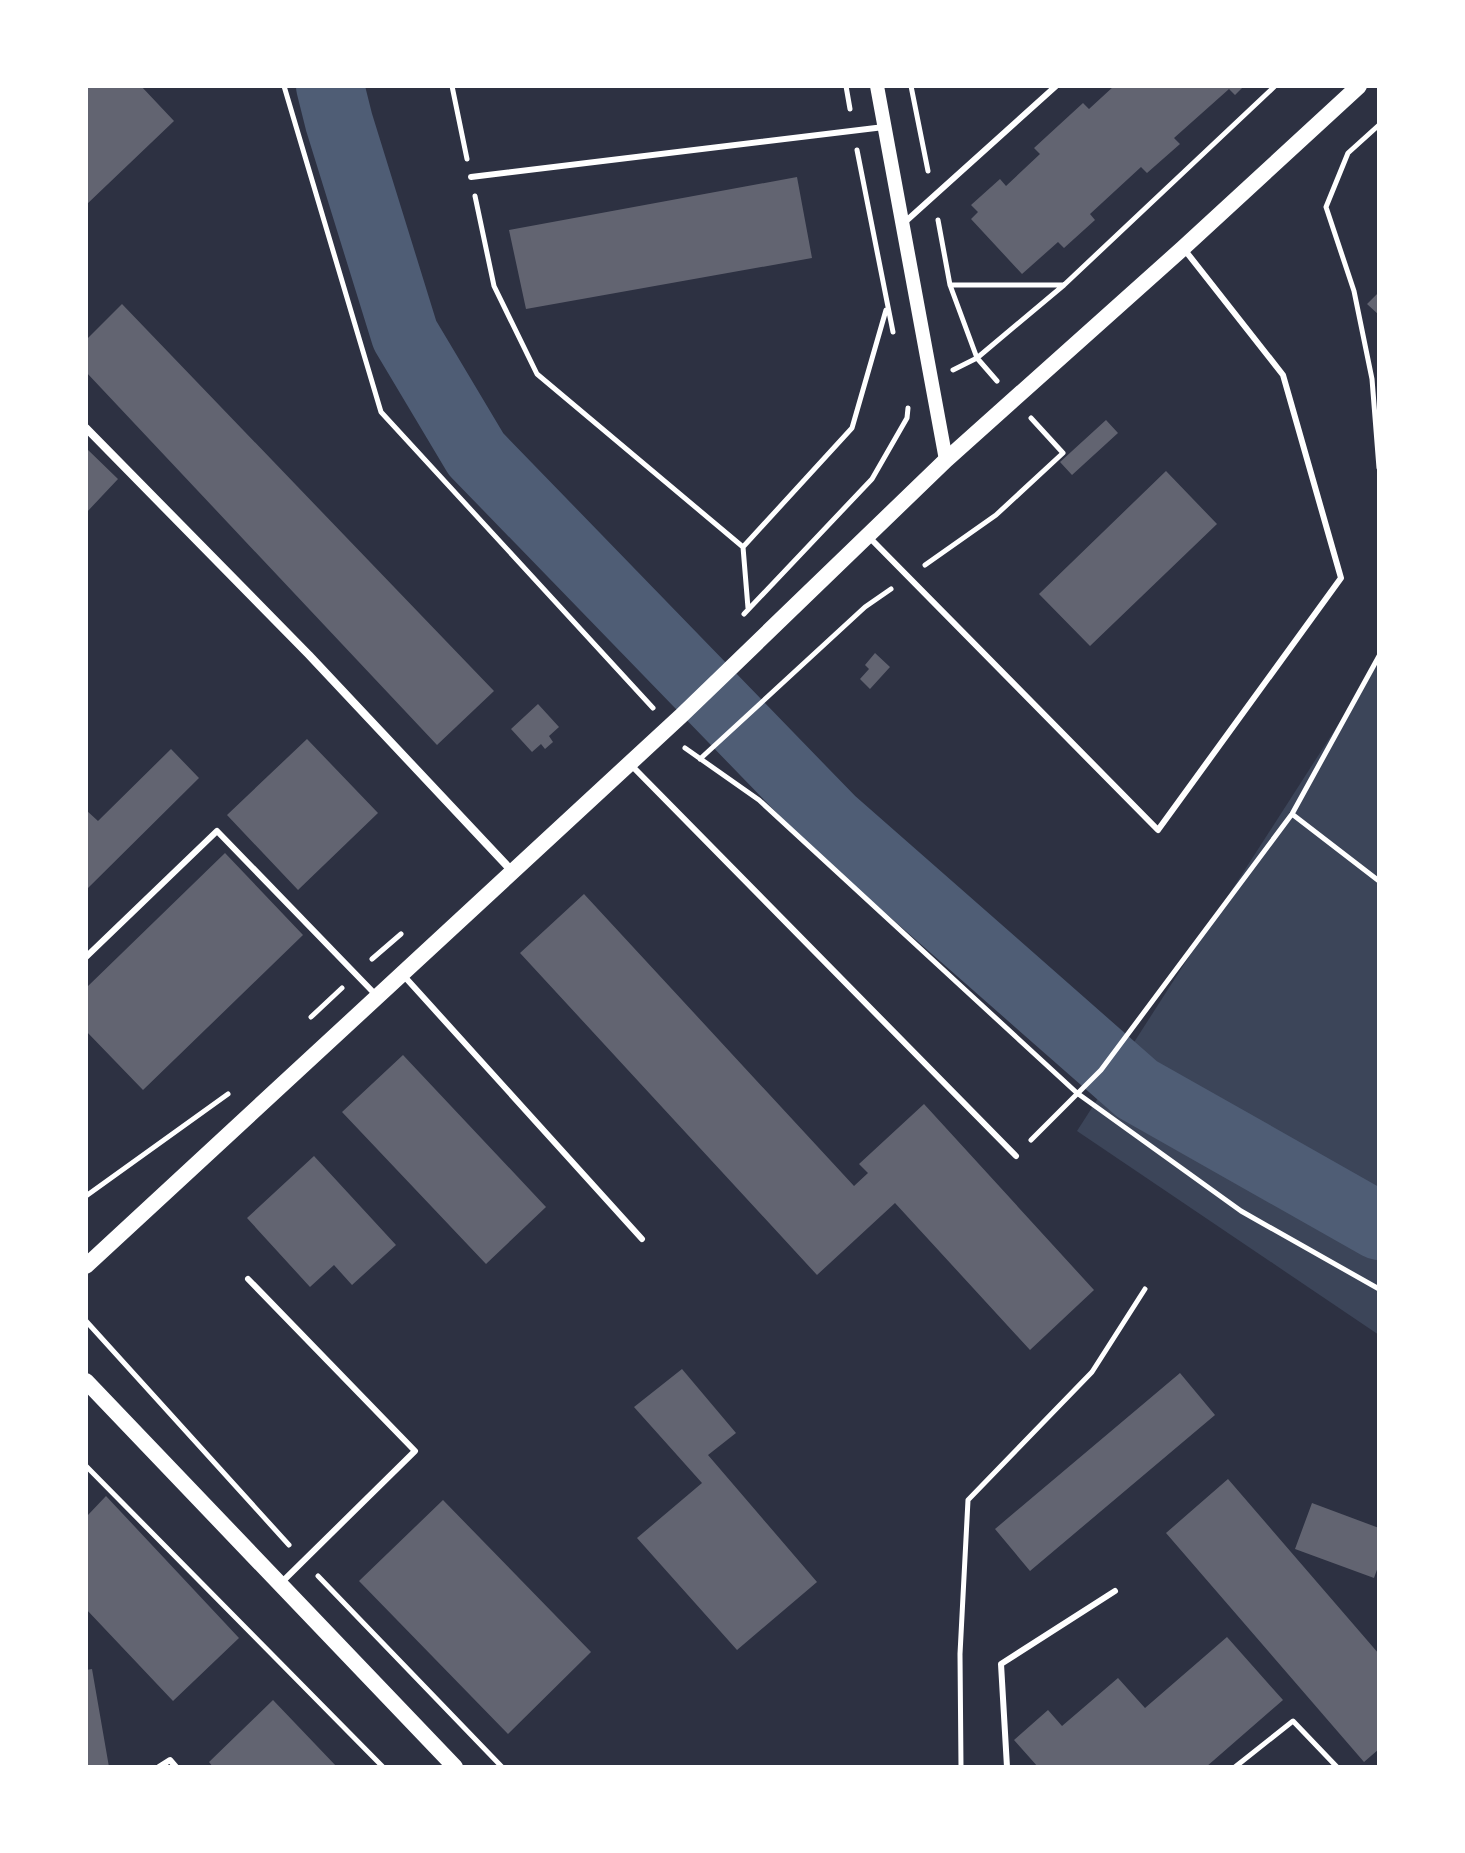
<svg xmlns="http://www.w3.org/2000/svg" width="1465" height="1853" viewBox="0 0 1465 1853" font-family="Lato,sans-serif">
  <style>
    .green { fill: #3c4559 }
    .lines { fill: none; stroke-linecap: round; stroke-linejoin: round }
    .river { stroke: #4f5d75; stroke-width: 68 }
    .building { fill: #626471 }
    .path { stroke: #fff; stroke-width: 5 }
    .service { stroke: #fff; stroke-width: 6 }
    .minor { stroke: #fff; stroke-width: 8 }
    .tertiary { stroke: #fff; stroke-width: 14 }
    .secondary { stroke: #fff; stroke-width: 16 }
  </style>
  <rect width="100%" height="100%" fill="#2d3142"/>
  <path class="green" d="M1379,661V1335L1077,1131Z"/>
  <g class="lines">
    <path class="river" d="M330,86L339,122L405,335L476,454L831,820L1137,1089L1379,1226"/>
  </g>
  <path class="building" d="M86,86H141L174,121L86,205Z
    M1114,86H1244L1235,95L1229,89L1174,138L1180,144L1147,173L1141,167L1090,214L1095,220L1064,248L1058,242L1022,274L971,219L978,212L971,205L1000,179L1006,186L1040,154L1034,148L1083,103L1089,109Z
    M797,177L812,258L526,309L509,230Z
    M1379,292V315L1367,304Z
    M122,304L494,691L437,745L86,372V340Z
    M1106,420L1118,433L1072,475L1060,462Z
    M86,448L118,479L86,513Z
    M1166,471L1217,524L1090,646L1039,594Z
    M875,653L890,667L870,689L860,679L869,669L865,665Z
    M538,704L559,727L549,736L553,742L545,749L541,744L532,752L511,729Z
    M307,739L378,813L298,890L227,815Z
    M171,749L199,778L86,890V810L98,821Z
    M225,853L303,935L143,1090L86,1031V988Z
    M584,894L854,1186L868,1173L859,1164L924,1104L1094,1290L1030,1350L895,1203L817,1275L520,953Z
    M403,1055L546,1207L486,1264L342,1112Z
    M314,1156L396,1245L352,1285L334,1265L310,1287L247,1218Z
    M682,1369L736,1433L708,1455L817,1582L737,1650L637,1538L702,1483L634,1407Z
    M1180,1373L1215,1415L1030,1571L995,1529Z
    M1228,1479L1379,1654V1749L1364,1762L1166,1533Z
    M106,1496L239,1638L173,1701L86,1609V1513L88,1515Z
    M443,1500L591,1652L508,1734L359,1581Z
    M1312,1503L1379,1528V1564L1374,1578L1295,1549Z
    M1227,1637L1283,1700L1206,1767H1038L1014,1740L1048,1710L1062,1726L1118,1678L1145,1708Z
    M92,1669L109,1767H86V1670Z
    M273,1700L337,1767H213L209,1762Z"/>
  <g class="lines">
    <path class="path" d="M284,86L381,412L653,708
      M452,86L467,159
      M846,86L850,109
      M911,86L928,171
      M1379,125L1348,153L1326,207L1354,291L1372,379L1379,468
      M857,150L893,332
      M475,196L494,286L537,374L743,547
      M938,220L950,285L977,358L997,381
      M950,285H1063
      M953,370L977,358L1064,285L1275,86
      M925,565L996,515L1063,453L1031,418
      M748,608L743,547L852,428L886,310
      M744,614L872,479L907,418L908,408
      M685,748L759,800L1077,1093L1241,1211L1379,1289
      M700,759L865,607L891,589
      M1292,814L1379,881
      M372,959L401,934
      M311,1017L342,988
      M1031,1140L1101,1070L1292,814L1379,656
      M86,1196L228,1094
      M86,1321L289,1545
      M86,1466L383,1767
      M318,1576L502,1767
      M961,1767L960,1654L968,1500L1092,1372L1145,1289
      M1235,1767L1293,1721L1337,1767"/>
    <path class="service" d="M471,177L884,127
      M905,222L1056,86
      M868,536L1158,830L1341,578L1283,375L1184,249
      M632,766L1016,1156
      M86,957L217,831L375,994
      M404,976L642,1239
      M248,1279L415,1451L282,1582
      M159,1767L170,1760L176,1767
      M1007,1767L1001,1664L1115,1591"/>
    <path class="minor" d="M86,428L309,655L512,871"/>
    <path class="tertiary" d="M877,86L946,460"/>
    <path class="secondary" d="M86,1266L682,715L946,460L1183,248L1359,86
      M86,1381L455,1767"/>
  </g>
  <rect width="1465" height="1853" fill="none" stroke="#ffffff" stroke-width="176"/>
</svg>
